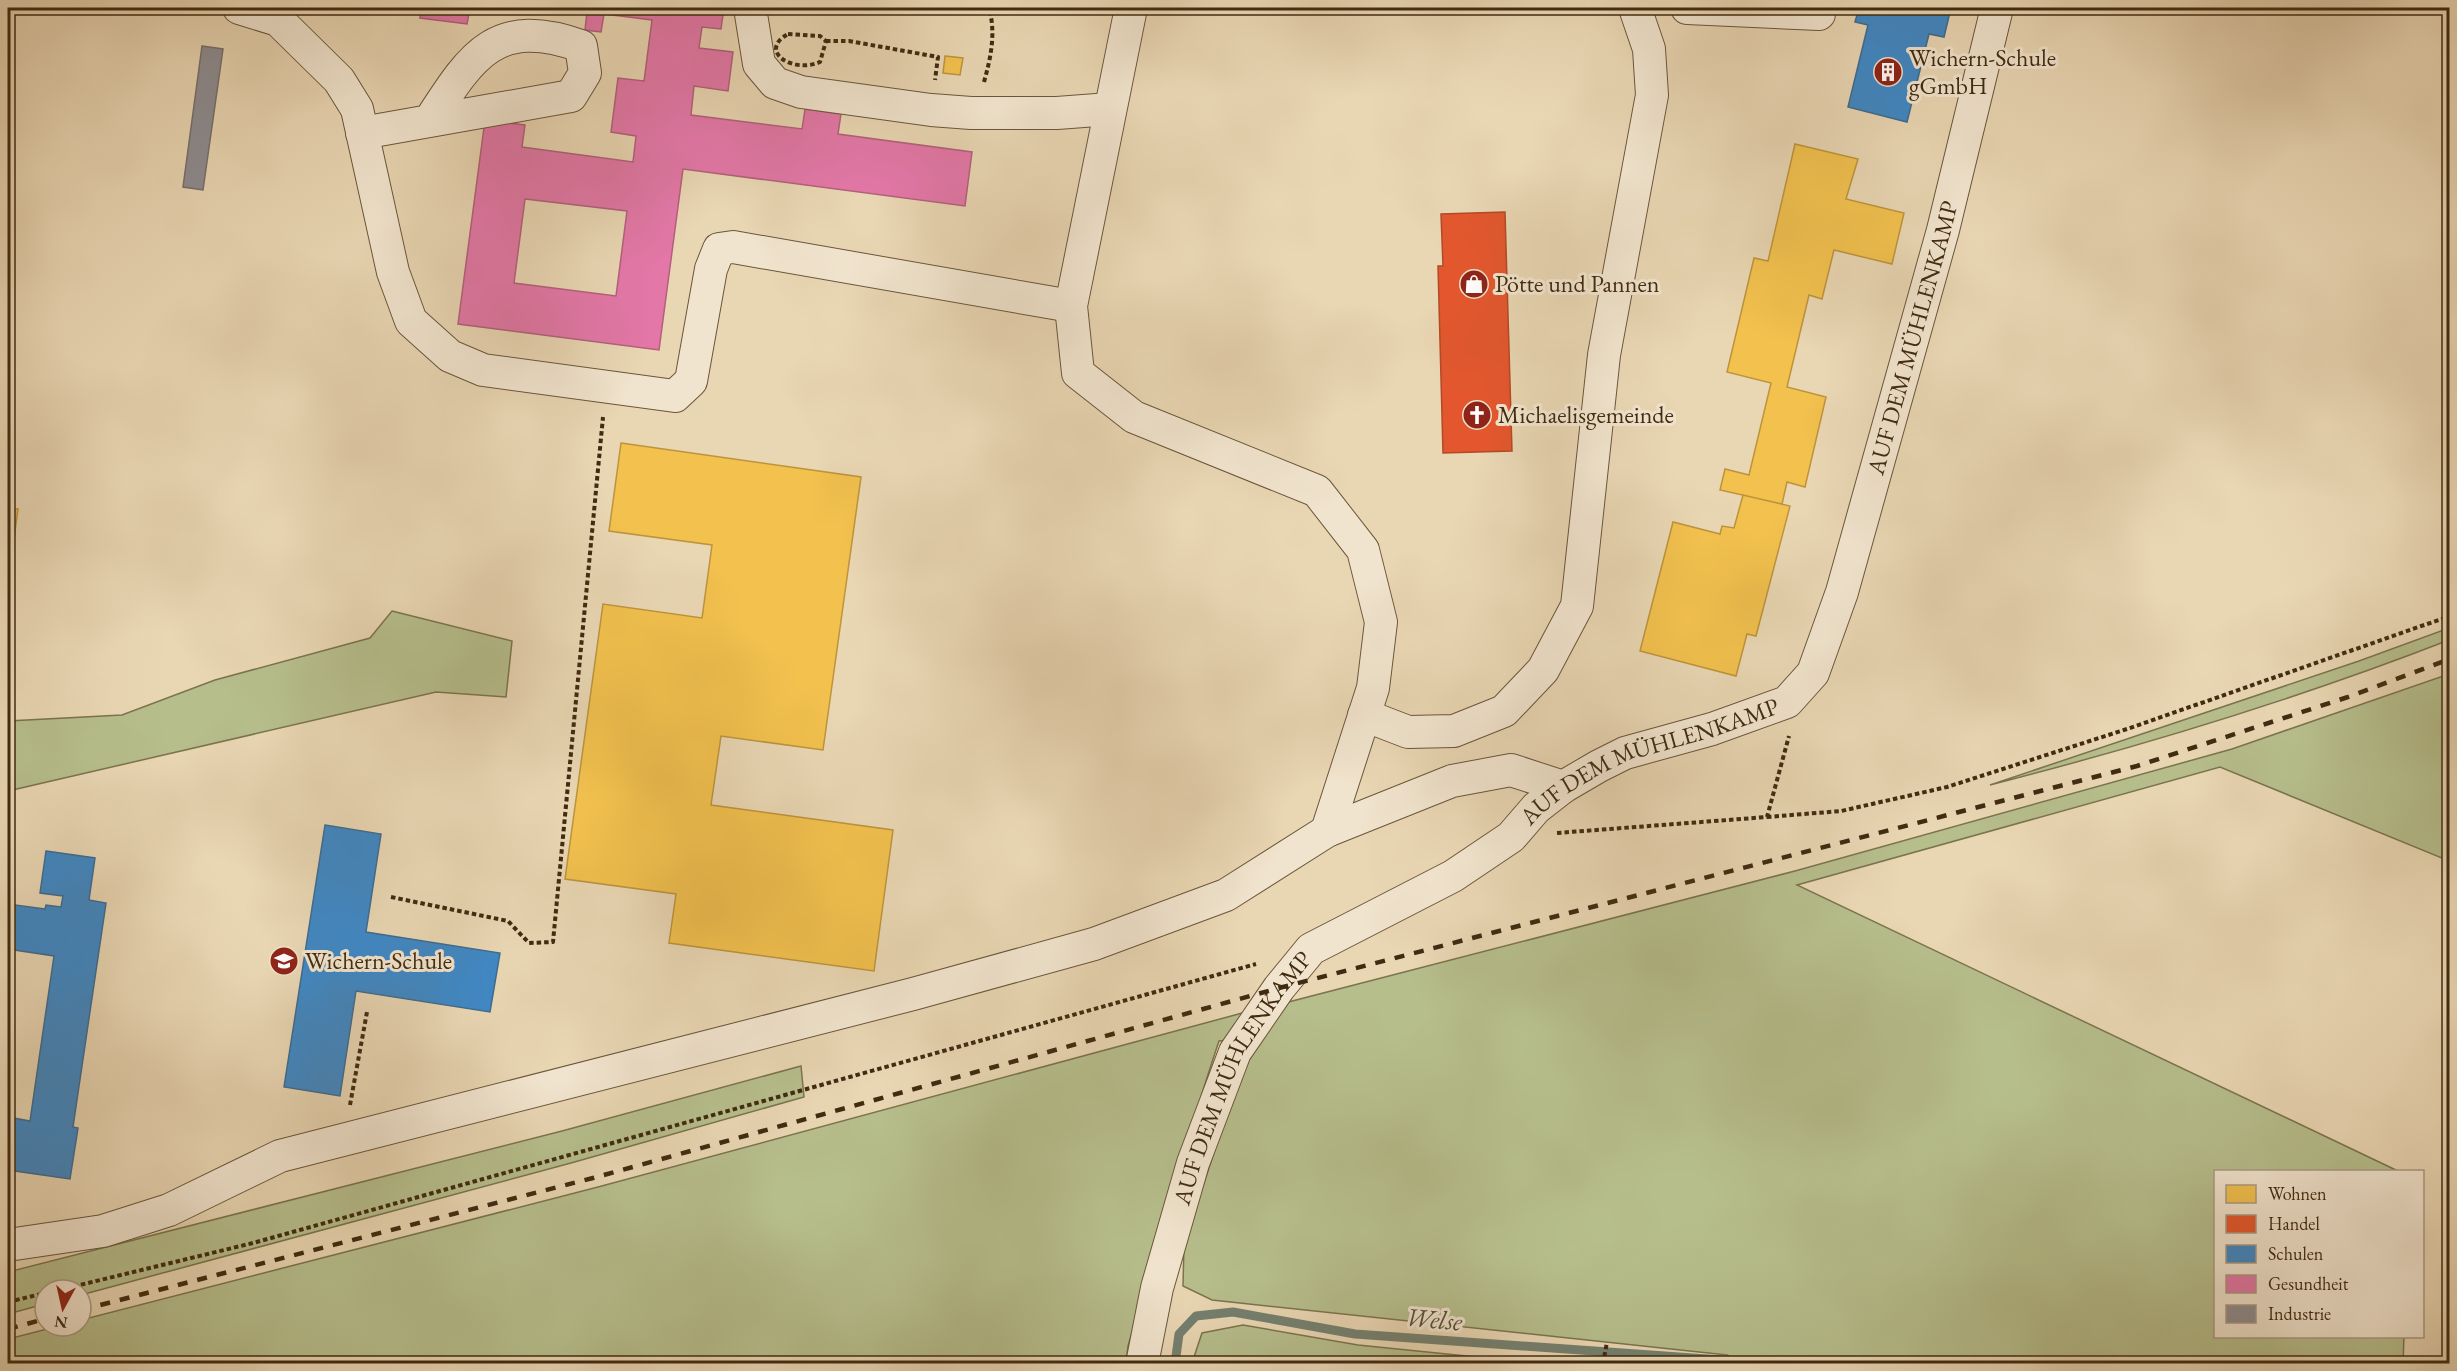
<svg xmlns="http://www.w3.org/2000/svg" width="2457" height="1371" viewBox="0 0 2457 1371" font-family="'EB Garamond',serif">
  <style>
    .green { fill: #b6be8c; stroke: #7b744e; stroke-width: 1.5 }
    .homes { fill: #f2c14e; stroke: #bd943c; stroke-width: 1.5 }
    .shops { fill: #e4572e; stroke: #b34a25; stroke-width: 1.5 }
    .schools { fill: #3f88c5; stroke: #3f6c8f; stroke-width: 1.5 }
    .health { fill: #e377a8; stroke: #b2607b; stroke-width: 1.5; fill-rule: evenodd }
    .industry { fill: #8d8d92; stroke: #76706b; stroke-width: 1.5 }
    .lines { fill: none; stroke-linecap: round; stroke-linejoin: round }
    .stream { stroke: #74806f; stroke-width: 9 }
    .minor-casing { stroke: #6a563a; stroke-width: 34 }
    .path { stroke: #402b11; stroke-width: 4; stroke-dasharray: 4.5 3; stroke-linecap: butt }
    .minor { stroke: #f1e4ce; stroke-width: 32 }
    .rail { stroke: #402b11; stroke-width: 4.5; stroke-dasharray: 10 10; stroke-linecap: butt }
    .labels { text-anchor: middle; stroke-width: 6; stroke-linejoin: round; paint-order: stroke }
    .poi-label { font-size: 24px; fill: #402b11; stroke: #f1e4ce; text-anchor: start }
    .street-label { font-size: 24px; fill: #402b11; stroke: #f1e4ce }
    .water-label { font-size: 26px; font-style: italic; fill: #564e38; stroke: #f1e4ce }
  </style>
  <rect width="100%" height="100%" fill="#e9d6b3"/>
  <filter id="stains"><feTurbulence type="fractalNoise" baseFrequency=".00333" numOctaves="4"/><feColorMatrix values="0 0 0 0 .2 0 0 0 0 .09 0 0 0 0 .02 0 0 0 .5 -.17"/></filter>
  <radialGradient id="worn" r=".72"><stop offset=".6" stop-color="#630" stop-opacity="0"/><stop offset="1" stop-color="#630" stop-opacity=".3"/></radialGradient>
  <path class="green" d="M392,611L512,641L506,697L436,692L8,791V721L122,715L215,680L370,638Z
    M2449,628V640C2300,698 2146,745 1990,785L2359,661Z
    M2449,674V861L2220,767L1797,885L2398,1171L2216,1172V1336L2404,1337L2403,1363H1740L1727,1355L1212,1300L1183,1286L1184,1244L1244,1061L1277,1005L1795,871L2232,749Z
    M1246,1012L1230,1040L1219,1041C1185,1142 1158,1244 1128,1346L1126,1363L8,1364V1339L59,1326H81V1320L598,1187Z
    M801,1066L804,1097L571,1163L81,1295V1290H45V1304L8,1314V1272L562,1131Z
    M1243,1325L1358,1345L1535,1363H1192L1202,1333Z"/>
  <path class="homes" d="M945,56L963,58L960,75L943,73Z
    M1795,144L1858,159L1846,199L1904,213L1892,264L1834,250L1822,299L1809,295L1787,387L1826,397L1805,487L1787,482L1782,504L1720,490L1725,469L1749,475L1771,383L1727,372L1754,258L1768,261Z
    M621,443L861,477L823,750L721,736L711,805L893,830L874,971L669,943L676,894L565,879L603,604L702,618L712,545L609,531Z
    M1743,495L1790,506L1756,636L1747,634L1736,676L1640,651L1673,522L1720,534L1722,526L1734,528Z
    M8,508L18,509L8,584Z"/>
  <path class="shops" d="M1505,212L1512,451L1443,453L1438,266H1443L1441,214Z"/>
  <path class="schools" d="M1859,8H1951L1944,37L1929,34L1907,122L1848,107L1868,25L1855,22Z
    M325,825L381,834L366,932L500,953L490,1012L356,991L340,1096L284,1087Z
    M46,851L95,858L89,900L106,903L73,1127L78,1128L70,1179L8,1170V1117L30,1121L54,956L8,949V904L45,909L46,905L61,907L63,896L40,893Z"/>
  <path class="health" d="M421,8H470L467,24L420,18Z
    M553,8H724L721,29L702,27L699,48L733,52L728,91L694,86L691,115L802,129L805,109L841,114L838,134L972,152L965,206L683,169L659,350L458,324L485,120L525,125L522,147L633,162L636,136L611,132L618,78L644,81L652,20L604,14L601,32L585,30L587,12ZM525,199L627,211L616,296L514,283Z"/>
  <path class="industry" d="M202,46L223,49L203,190L183,187Z"/>
  <g class="lines">
    <path class="stream" d="M1175,1364L1179,1334L1196,1316L1233,1312L1355,1334L1721,1360L1725,1364"/>
    <g class="minor-casing">
      <g id="minor">
        <path d="M239,8L278,20L339,80L357,109L393,272L411,321L450,356L483,370L675,396L691,381L711,269L719,249L733,247L1071,306"/>
        <path d="M750,8L759,64L775,83L801,92L931,110L971,113H1057L1110,109"/>
        <path d="M1131,8L1071,306L1078,373L1134,417L1317,491L1363,550L1381,622L1373,688L1327,831"/>
        <path d="M1687,8L1819,14"/>
        <path d="M362,133L571,96L585,73L581,46C496,16 472,55 430,120"/>
        <path d="M1364,715L1408,732L1454,731L1504,711L1543,670L1577,606L1604,355L1652,95L1649,49L1635,8"/>
        <path d="M8,1245L103,1231L169,1210L280,1156L913,994L1094,944L1226,895L1327,831L1452,781L1511,770L1563,787"/>
        <path id="s1" d="M1142,1364L1157,1288L1193,1163L1235,1052L1279,988L1311,949L1453,876L1511,837L1536,808L1563,787L1599,766L1625,753L1712,729L1787,702L1813,673L1842,592L1943,230L1997,8"/>
      </g>
    </g>
    <path class="path" d="M788,34L820,36L826,41L820,62C793,74 757,51 788,34Z
      M826,41H849L938,57L935,80
      M984,82C991,57 996,33 989,8
      M1767,817L1841,811L1947,787L2127,729L2450,616
      M1557,833L1767,817L1789,736
      M391,897L508,921L529,943L553,942L603,417
      M350,1105L367,1012
      M59,1290L253,1243L1256,964
      M8,1302L45,1293
      M1603,1364L1607,1342"/>
    <use href="#minor" class="minor"/>
    <path class="rail" d="M81,1310L593,1178L1279,988L2137,766L2348,697L2450,659
      M8,1329L45,1319"/>
  </g>
  <defs>
    <g id="building-disc" transform="scale(1.5)"><circle r="9.5" fill="#8f2418" stroke="#f1e4ce"/><path d="M-4-6H4V6H1V3H-1V6H-4ZM-2.5-4.3h1.7v1.8h-1.7ZM.8-4.3h1.7v1.8H.8ZM-2.5-1h1.7V.8h-1.7ZM.8-1h1.7V.8H.8Z" fill="#fff"/></g>
    <g id="shop-disc" transform="scale(1.5)"><circle r="9.5" fill="#8f2418" stroke="#f1e4ce"/><path d="M-5-2.5h2.3a2.7 3.5 0 0 1 5.4 0H5L5.5 6h-11ZM-1.5-2.5h3a1.5 2.3 0 0 0-3 0Z" fill="#fff"/></g>
    <g id="church-disc" transform="scale(1.5)"><circle r="9.5" fill="#8f2418" stroke="#f1e4ce"/><path d="M-1.2-6h2.4v3.5h3.3v2.4h-3.3V6h-2.4V-.1h-3.3v-2.4h3.3Z" fill="#fff"/></g>
    <g id="school-disc" transform="scale(1.5)"><circle r="9.5" fill="#8f2418" stroke="#f1e4ce"/><path d="M0-5L7-2L0 1L-7-2ZM-4 1L0 2.5L4 1V4Q0 6-4 4Z" fill="#fff"/></g>
  </defs>
  <g fill-rule="evenodd">
    <use href="#building-disc" x="1888" y="72"/>
    <use href="#shop-disc" x="1474" y="284"/>
    <use href="#church-disc" x="1477" y="415"/>
    <use href="#school-disc" x="284" y="961"/>
  </g>
  <g class="labels">
    <g class="poi-label">
      <text x="1909" y="66">Wichern-Schule<tspan x="1909" dy="28">gGmbH</tspan></text>
      <text x="1495" y="292">Pötte und Pannen</text>
      <text x="1498" y="423">Michaelisgemeinde</text>
      <text x="305" y="969">Wichern-Schule</text>
    </g>
    <g class="street-label">
      <text dy="8" stroke="none"><textPath href="#s1" startOffset="1386">AUF DEM MÜHLENKAMP</textPath></text>
      <text dy="8" stroke="none"><textPath href="#s1" startOffset="846">AUF DEM MÜHLENKAMP</textPath></text>
      <text dy="8" stroke="none"><textPath href="#s1" startOffset="306">AUF DEM MÜHLENKAMP</textPath></text>
    </g>
    <g class="water-label">
      <text transform="translate(1434 1319) rotate(5)" y="9">Welse</text>
    </g>
  </g>
  <rect width="2457" height="1371" fill="none" stroke="#e9d6b3" stroke-width="30"/>
  <rect x="9" y="9" width="2439" height="1353" fill="none" stroke="#402b11" stroke-width="3"/>
  <rect x="15" y="15" width="2427" height="1341" fill="none" stroke="#402b11" stroke-width="1.5"/>
  <rect x="2214" y="1170" width="210" height="168" fill="#f1e4ce" stroke="#aa9a82" stroke-width="1.5"/>
  <rect x="2226" y="1185" width="30" height="18" fill="#f2c14e" stroke="#aa9a82" stroke-width="1.5"/>
  <text x="2268" y="1200" font-size="18" fill="#402b11">Wohnen</text>
  <rect x="2226" y="1215" width="30" height="18" fill="#e4572e" stroke="#aa9a82" stroke-width="1.5"/>
  <text x="2268" y="1230" font-size="18" fill="#402b11">Handel</text>
  <rect x="2226" y="1245" width="30" height="18" fill="#3f88c5" stroke="#aa9a82" stroke-width="1.5"/>
  <text x="2268" y="1260" font-size="18" fill="#402b11">Schulen</text>
  <rect x="2226" y="1275" width="30" height="18" fill="#e377a8" stroke="#aa9a82" stroke-width="1.5"/>
  <text x="2268" y="1290" font-size="18" fill="#402b11">Gesundheit</text>
  <rect x="2226" y="1305" width="30" height="18" fill="#8d8d92" stroke="#aa9a82" stroke-width="1.5"/>
  <text x="2268" y="1320" font-size="18" fill="#402b11">Industrie</text>
  <g transform="translate(63 1308) rotate(188)"><circle r="28" fill="#f1e4ce" stroke="#aa9a82" stroke-width="1.5"/>
  <path d="M0-4.5L10 22L0 15L-10 22Z" fill="#8f2418"/>
  <text y="-9" font-size="16" font-weight="bold" text-anchor="middle" fill="#402b11">N</text>
  </g>
  <rect width="100%" height="100%" filter="url(#stains)"/>
  <rect width="100%" height="100%" fill="url(#worn)"/>
</svg>
